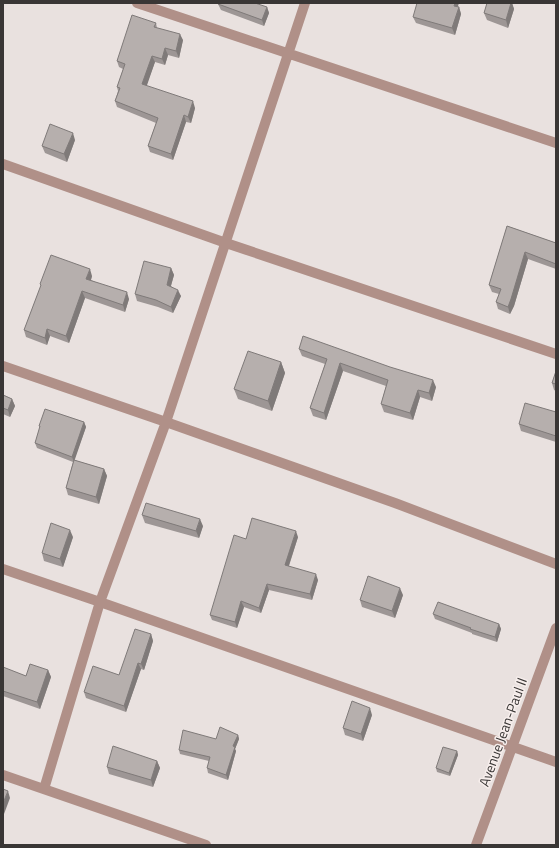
<svg xmlns="http://www.w3.org/2000/svg" width="559" height="848" viewBox="0 0 559 848" font-family="'Titillium Web',sans-serif">
  <style>
    .lines { fill: none; stroke-linecap: round; stroke-linejoin: round }
    .minor { stroke: #b09088; stroke-width: 10 }
    .wall { fill: #9d9695 }
    .shaded-wall { fill: #7f7a79 }
    .building { fill: #b6afad; stroke: #7f7a79 }
    .labels { text-anchor: middle; stroke-width: 3; stroke-linejoin: round; paint-order: stroke }
    .street-label { font-size: 14px; fill: #393635; stroke: #f7eeec }
  </style>
  <rect width="100%" height="100%" fill="#e9e1df"/>
  <g class="lines">
    <path class="minor" d="M137,3L556,143
      M3,164L226,243L556,354
      M3,366L166,422L395,503L556,564
      M3,569L100,602L556,762
      M3,775L206,845
      M44,789L100,602L166,422L305,3
      M476,845L556,628"/>
  </g>
  <path class="wall" d="M487,3H512L514,9L508,28L487,20L484,13Z
    M218,4L267,7L269,13L264,26L221,10Z
    M458,7H459L461,14L455,35L416,23L413,17Z
    M156,23L157,28L183,40L179,58L168,55L165,65L155,62L146,86L195,108L191,123L186,122L173,160L150,152L148,146L156,123L117,107L115,101L118,91L117,87L123,69L119,67L117,61Z
    M75,140L67,162L45,153L42,146Z
    M507,226L556,243V269L528,259L514,306L510,314L498,309L496,302L499,294L492,292L489,285Z
    M171,268L174,275L171,286L181,296L173,313L158,307L137,301L135,294Z
    M92,276L91,280L129,299L125,312L85,298L69,343L50,336L47,345L26,337L24,330L41,286L40,284Z
    M299,349L436,387L432,401L420,397L413,420L384,412L381,404L386,386L343,371L326,420L313,416L310,408L325,364L302,356Z
    M281,362L285,373L272,411L238,399L234,389Z
    M556,371V391L554,390L552,383Z
    M3,392L4,395L12,399L15,406L10,417L3,414Z
    M556,412V442L521,431L519,424Z
    M59,414L84,422L86,427L74,460L104,469L107,476L99,504L68,495L66,488L73,462L37,448L35,443L40,427L39,426Z
    M142,515L203,526L199,538L145,523Z
    M73,537L63,567L44,561L42,553Z
    M298,537L289,566L318,580L312,600L269,590L261,613L244,607L237,628L212,620L210,615L246,539Z
    M403,595L395,618L362,607L360,600Z
    M433,614L499,624L501,629L497,642L472,634V633L435,619Z
    M151,634L153,641L144,670L141,669L126,712L86,698L84,692L119,675Z
    M3,668L26,676L48,670L51,677L40,709L3,696Z
    M372,715L363,741L345,735L343,728Z
    M238,735L239,739L235,749L236,751L228,780L208,773L207,768L209,761L180,754L179,750L216,739Z
    M457,751L458,755L450,776L437,772L436,768Z
    M157,761L160,768L153,787L109,774L107,767Z"/>
  <path class="shaded-wall" d="M455,3H459L456,12L454,6Z
    M511,3H512L514,9L508,28L506,20Z
    M267,7L269,13L264,26L262,20Z
    M459,7L461,14L455,35L452,28Z
    M180,34L183,40L179,58L176,51Z
    M165,48L168,55L165,65L162,59Z
    M152,56L155,62L145,91L142,84Z
    M193,101L195,108L191,123L188,117Z
    M184,115L186,122L173,160L171,154Z
    M73,133L75,140L67,162L64,154Z
    M525,252L528,259L514,306L510,314L508,307Z
    M171,268L174,275L169,292L167,285Z
    M90,269L92,276L89,286L86,279Z
    M178,290L181,296L173,313L171,307Z
    M82,291L85,298L69,343L66,336Z
    M127,292L129,299L125,312L123,305Z
    M47,329L50,336L47,345L45,338Z
    M281,362L285,373L272,411L268,401Z
    M340,363L343,371L326,420L324,413Z
    M433,380L436,387L432,401L429,393Z
    M418,390L420,397L413,420L410,413Z
    M12,399L15,406L10,417L8,410Z
    M84,422L86,427L74,462L72,457Z
    M104,469L107,476L99,504L96,497Z
    M200,519L203,526L199,538L196,531Z
    M70,530L73,537L63,567L60,559Z
    M296,531L298,537L287,571L285,565Z
    M316,574L318,580L312,600L310,594Z
    M267,584L269,590L261,613L259,608Z
    M400,588L403,595L395,618L392,611Z
    M241,601L244,607L237,628L235,622Z
    M499,624L501,629L497,642L495,637Z
    M151,634L153,641L144,670L141,664Z
    M138,663L141,669L126,712L124,706Z
    M48,670L51,677L40,709L37,702Z
    M370,708L372,715L363,741L361,734Z
    M238,735L239,739L235,749L236,751L228,780L226,775L233,746Z
    M457,751L458,755L450,776L449,773Z
    M157,761L160,768L153,787L151,780Z
    M8,791L10,798L4,814L3,811V803Z"/>
  <path class="building" d="M219,3H255L267,7L262,20L218,4Z
    M417,3H455L454,6L459,7L452,28L413,17Z
    M487,3H511L506,20L484,13Z
    M132,15L156,23L154,27L180,34L176,51L165,48L162,59L152,56L142,84L193,101L188,117L184,115L171,154L148,146L158,118L115,101L120,88L117,87L125,64L117,61Z
    M50,124L73,133L64,154L42,146Z
    M507,226L556,243V264L525,252L511,299L508,307L496,302L501,289L489,285Z
    M51,255L90,269L86,279L127,292L123,305L82,291L66,336L47,329L45,338L24,330L41,285L40,284Z
    M144,261L171,268L167,285L178,290L171,307L156,300L135,294Z
    M303,336L390,367L433,380L429,393L418,390L410,413L381,404L388,380L340,363L324,413L310,408L327,359L299,349Z
    M248,351L281,362L268,401L234,389Z
    M556,371V384L552,383Z
    M3,395L12,399L8,410L3,408Z
    M525,403L556,412V436L519,424Z
    M45,409L84,422L72,457L35,443L40,426H39Z
    M74,460L104,469L96,497L66,488Z
    M146,503L200,519L196,531L142,515Z
    M252,518L296,531L285,565L316,574L310,594L267,584L259,608L241,601L235,622L210,615L234,535L246,539Z
    M51,523L70,530L60,559L42,553Z
    M368,576L400,588L392,611L360,600Z
    M438,602L499,624L495,637L470,629L471,628L433,614Z
    M135,629L151,634L141,664L138,663L124,706L84,692L93,666L119,675Z
    M30,664L48,670L37,702L3,691V667L26,676Z
    M352,701L370,708L361,734L343,728Z
    M220,727L238,735L233,746L235,747L226,775L207,768L210,757L179,750L183,730L216,739Z
    M113,746L157,761L151,780L107,767Z
    M443,747L457,751L449,773L436,768Z
    M3,789L8,791L3,803Z"/>
  <g class="labels">
    <g class="street-label">
      <text transform="translate(503 732) rotate(-70)" y="5">Avenue Jean-Paul II</text>
    </g>
  </g>
  <rect width="559" height="848" fill="none" stroke="#393635" stroke-width="8"/>
</svg>
